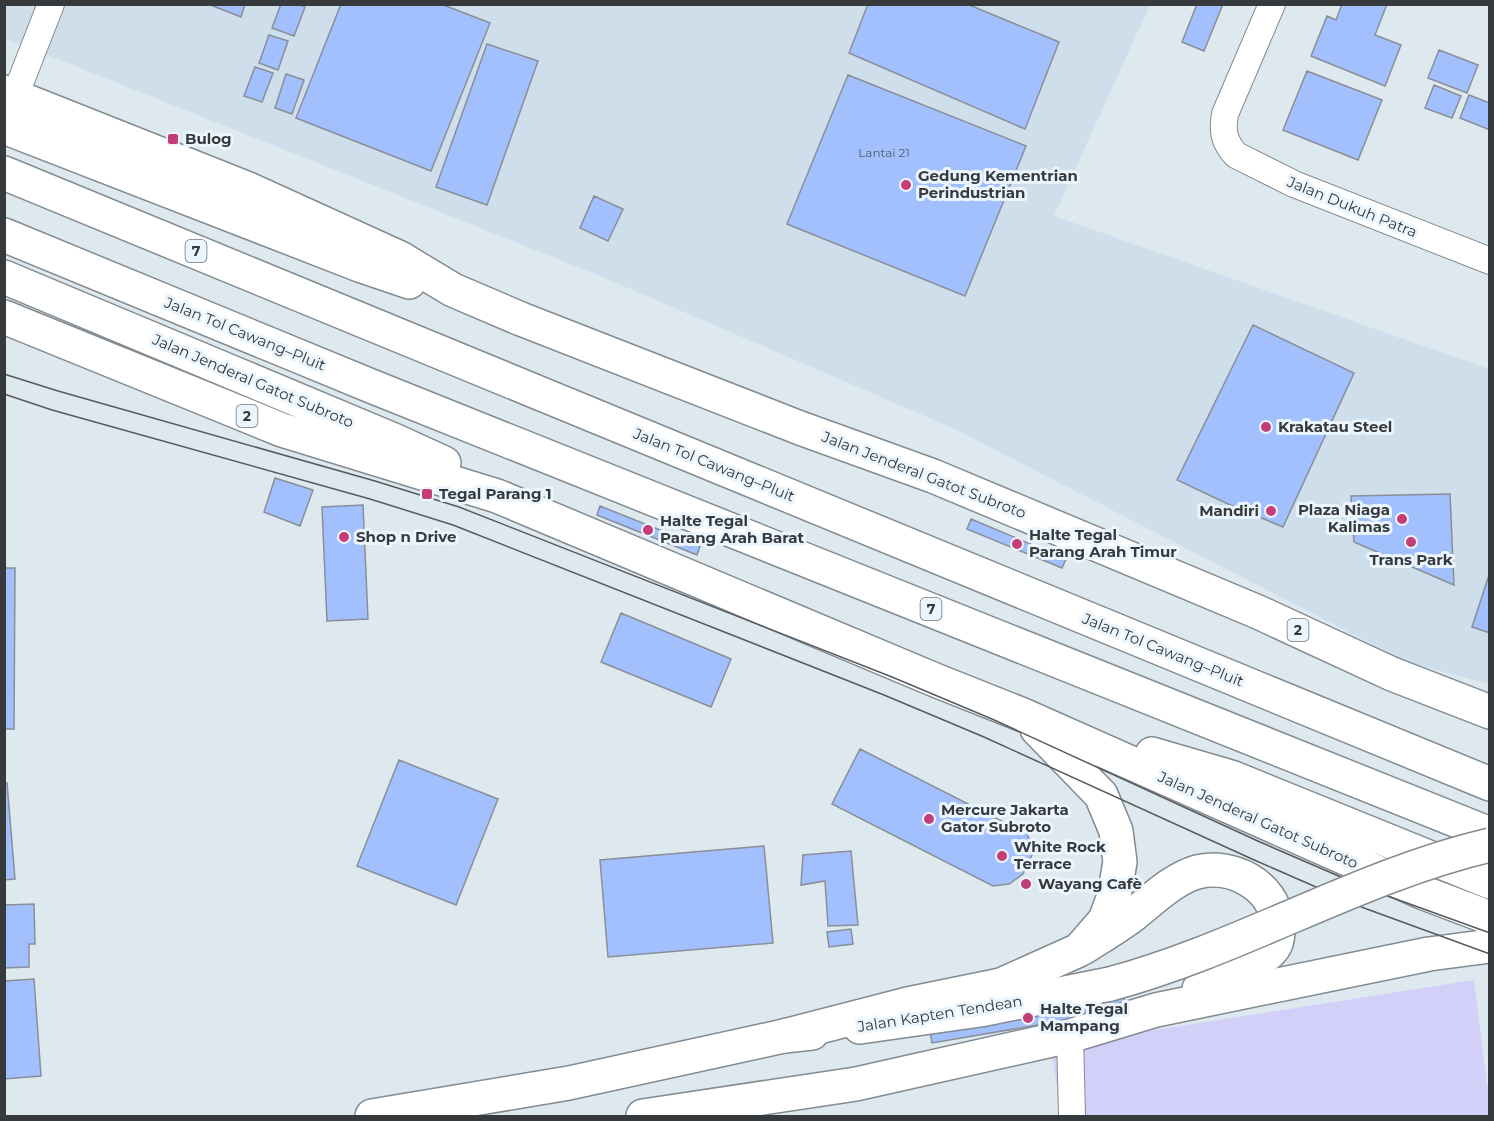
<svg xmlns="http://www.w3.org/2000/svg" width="1494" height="1121" viewBox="0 0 1494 1121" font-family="Montserrat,sans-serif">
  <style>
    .built { fill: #cedeea }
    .green { fill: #d2d0f9 }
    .building { fill: #a3c0fe; stroke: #898e97; stroke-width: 1.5 }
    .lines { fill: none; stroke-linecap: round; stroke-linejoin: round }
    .minor-casing { stroke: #828b91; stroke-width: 28 }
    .major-casing { stroke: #828b91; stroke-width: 36 }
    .highway-casing { stroke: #828b91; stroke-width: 36 }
    .minor { stroke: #fff; stroke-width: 26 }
    .major { stroke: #fff; stroke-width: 33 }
    .highway { stroke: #fff; stroke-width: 33 }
    .tram { stroke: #565a5e; stroke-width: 1.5 }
    .major-bridge-casing { stroke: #828b91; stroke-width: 36; stroke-linecap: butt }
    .major-bridge { stroke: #fff; stroke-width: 33 }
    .poi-dot { fill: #c43c78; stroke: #ebf5fd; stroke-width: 2 }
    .labels { text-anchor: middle; stroke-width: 6; stroke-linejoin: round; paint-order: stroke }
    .number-label { font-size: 12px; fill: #525c6d }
    .shield { fill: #ebf5fd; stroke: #6d7277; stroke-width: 1.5 }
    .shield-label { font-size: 14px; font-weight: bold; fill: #373a3d }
    .poi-label { font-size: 15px; font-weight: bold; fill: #373a3d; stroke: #ebf5fd; text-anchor: start }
    .street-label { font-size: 15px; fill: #373a3d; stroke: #ebf5fd }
  </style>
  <rect width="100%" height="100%" fill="#dee8ef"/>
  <path class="built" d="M4,5H1150L1054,216L1489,369V684L1405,661L953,428L605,278L5,38Z"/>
  <path class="green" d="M1474,980L1487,1085L1489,1086V1116H1062L1051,1050L1072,1043Z"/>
  <path class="building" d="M208,4H245L241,17Z
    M281,4H298L305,7L294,36L272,28Z
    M341,4H441L490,23L431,171L296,118Z
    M868,4H967L1059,42L1025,129L849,53Z
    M1197,4H1223L1204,51L1182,42Z
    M1342,4H1387L1375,35L1401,45L1385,86L1311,56L1327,16L1336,20Z
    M269,35L288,41L278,70L259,63Z
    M487,44L538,61L487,205L436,187Z
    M1439,50L1478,65L1467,93L1428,78Z
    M255,67L273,73L262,102L244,96Z
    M1307,71L1382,100L1358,160L1283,130Z
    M286,74L304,80L292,114L275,108Z
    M848,75L1026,146L965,296L787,224Z
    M1434,85L1461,96L1452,118L1425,108Z
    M1469,95L1490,103V130L1460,118Z
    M594,196L623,209L608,241L580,228Z
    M1253,325L1354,373L1283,527L1228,504L1177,480Z
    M275,478L313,490L300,526L264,512Z
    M1450,494L1454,585L1354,542L1351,496Z
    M363,505L368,619L327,621L322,507Z
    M600,506L700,546L697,555L597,515Z
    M971,519L1066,559L1062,568L967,529Z
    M4,568H15L14,729H4Z
    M1490,572V633L1472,627Z
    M621,613L731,659L711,707L601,662Z
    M860,749L1027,834L1034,851L1023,874L1009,884L993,886L832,804Z
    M399,760L498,799L456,905L357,866Z
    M4,783H7L15,879L4,880Z
    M764,846L773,943L608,957L600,860Z
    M851,851L858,925L828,926L825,881L801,885L803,855Z
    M34,904L35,944H29V967L4,968V905Z
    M851,929L853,944L829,947L827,932Z
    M34,979L41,1076L4,1079V981Z
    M1123,993L1126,1010L932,1043L929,1026Z"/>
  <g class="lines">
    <g class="minor-casing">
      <path id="minor" d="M1272,4L1225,114C1222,131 1224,142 1236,155L1294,184L1490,261
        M15,96L51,4
        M1070,1036L1072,1116"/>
    </g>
    <g class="major-casing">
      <path id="major" d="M1083,948C1100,937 1117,927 1133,915C1152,900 1173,879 1197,872C1231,863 1273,885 1277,921C1278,929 1279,940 1274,947C1265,963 1216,981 1199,989
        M860,1027L980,1010L1110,984
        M372,1116L569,1083L784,1036L812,1033
        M643,1116L856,1084L1070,1036L1156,1010L1429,954L1490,946"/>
    </g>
    <g class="highway-casing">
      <path id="highway" d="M4,92L246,188L400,258L453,290L521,319L800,428L933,476L1258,612L1392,674L1490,712
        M4,127L362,266L409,282
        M4,173L1490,784
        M4,235L371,386L1490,834
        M4,277L396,441L444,463
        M4,317L282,430L497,496L935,680L1023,715L1424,893L1490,918
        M1152,754L1231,777L1490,882
        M784,1036L908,1004L1001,985L1079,950L1105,920L1114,896L1120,862L1116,831L1101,795L1037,729"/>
    </g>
    <use href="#minor" class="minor"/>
    <use href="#major" class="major"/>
    <use href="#highway" class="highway"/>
    <path class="tram" d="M4,374L58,391L375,481L459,507L892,677L992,719L1260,842L1371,890L1490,933
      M4,394L52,410L370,499L453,525L884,695L984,737L1252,859L1364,908L1490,954"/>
    <g class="major-bridge-casing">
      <path id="major-bridge" d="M1110,984C1241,949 1358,876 1490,845"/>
    </g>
    <use href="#major-bridge" class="major-bridge"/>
  </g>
  <g class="poi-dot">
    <rect x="167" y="133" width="12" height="12" rx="3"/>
    <circle cx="906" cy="185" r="6"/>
    <circle cx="1266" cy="427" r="6"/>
    <rect x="421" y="488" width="12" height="12" rx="3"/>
    <circle cx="1271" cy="511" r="6"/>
    <circle cx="1402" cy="519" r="6"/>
    <circle cx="648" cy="530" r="6"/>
    <circle cx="344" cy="537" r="6"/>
    <circle cx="1411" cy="542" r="6"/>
    <circle cx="1017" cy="544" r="6"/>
    <circle cx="929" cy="819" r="6"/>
    <circle cx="1002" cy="856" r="6"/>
    <circle cx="1026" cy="884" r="6"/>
    <circle cx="1028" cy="1018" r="6"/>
  </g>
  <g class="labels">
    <g class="number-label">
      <text x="884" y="157">Lantai 21</text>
    </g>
    <g class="shield">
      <rect x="185.5" y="240" width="21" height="22" rx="4.5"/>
      <rect x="236.5" y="405" width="21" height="22" rx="4.5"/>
      <rect x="920.5" y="598" width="21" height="22" rx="4.5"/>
      <rect x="1287.5" y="619" width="21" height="22" rx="4.5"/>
    </g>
    <g class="shield-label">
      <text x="196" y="256">7</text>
      <text x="247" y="421">2</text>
      <text x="931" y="614">7</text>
      <text x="1298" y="635">2</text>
    </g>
    <g class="poi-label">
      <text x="185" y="144">Bulog</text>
      <text x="918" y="181">Gedung Kementrian<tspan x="918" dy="17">Perindustrian</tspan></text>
      <text x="1278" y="432">Krakatau Steel</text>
      <text x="439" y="499">Tegal Parang 1</text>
      <text x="1390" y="515" text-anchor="end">Plaza Niaga<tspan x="1390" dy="17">Kalimas</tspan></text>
      <text x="1259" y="516" text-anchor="end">Mandiri</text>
      <text x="660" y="526">Halte Tegal<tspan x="660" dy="17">Parang Arah Barat</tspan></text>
      <text x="1029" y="540">Halte Tegal<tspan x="1029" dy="17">Parang Arah Timur</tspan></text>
      <text x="356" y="542">Shop n Drive</text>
      <text x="1411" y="565" text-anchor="middle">Trans Park</text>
      <text x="941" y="815">Mercure Jakarta<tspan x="941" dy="17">Gator Subroto</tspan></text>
      <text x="1014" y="852">White Rock<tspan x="1014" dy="17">Terrace</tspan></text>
      <text x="1038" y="889">Wayang Cafè</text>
      <text x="1040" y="1014">Halte Tegal<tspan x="1040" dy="17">Mampang</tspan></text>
    </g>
    <g class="street-label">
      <text transform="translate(1352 207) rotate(22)" y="5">Jalan Dukuh Patra</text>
      <text transform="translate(245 334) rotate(22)" y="5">Jalan Tol Cawang–Pluit</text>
      <text transform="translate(253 381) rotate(23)" y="5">Jalan Jenderal Gatot Subroto</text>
      <text transform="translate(714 465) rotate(22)" y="5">Jalan Tol Cawang–Pluit</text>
      <text transform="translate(924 475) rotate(21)" y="5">Jalan Jenderal Gatot Subroto</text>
      <text transform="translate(1163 650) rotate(22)" y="5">Jalan Tol Cawang–Pluit</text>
      <text transform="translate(1258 820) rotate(24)" y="5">Jalan Jenderal Gatot Subroto</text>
      <text transform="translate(940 1014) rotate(-9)" y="5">Jalan Kapten Tendean</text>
    </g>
  </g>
  <rect width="1494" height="1121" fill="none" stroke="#373a3d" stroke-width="12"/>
</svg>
